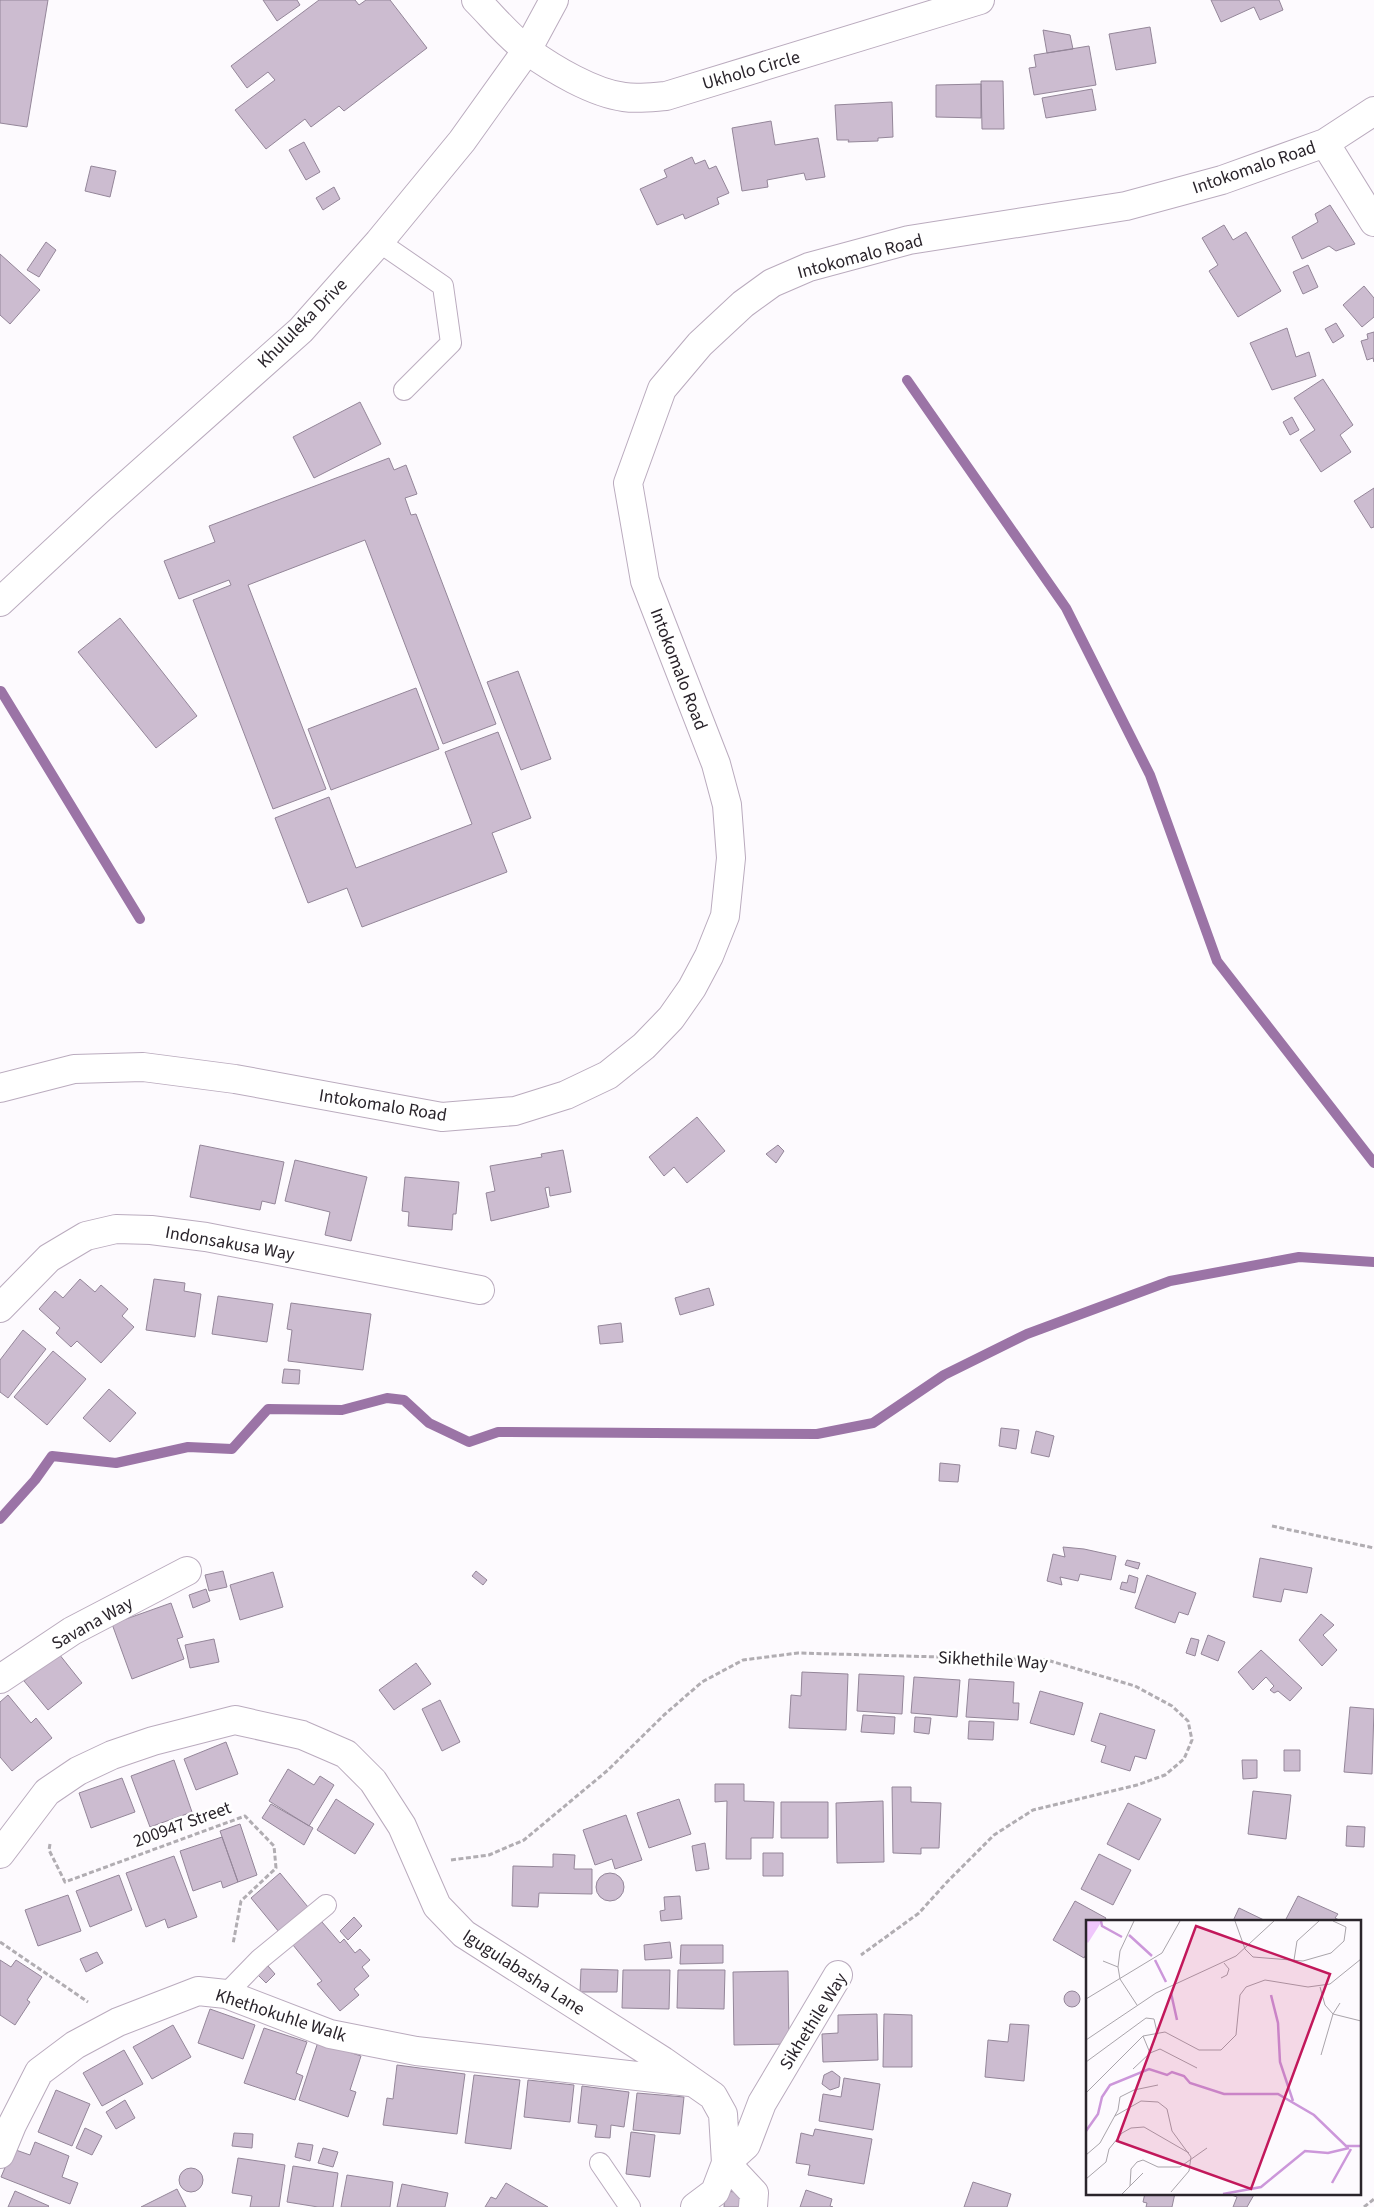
<svg xmlns="http://www.w3.org/2000/svg" width="1374" height="2207" viewBox="0 0 1374 2207" font-family="'Source Sans 3',sans-serif">
  <style>
    .lines { fill: none; stroke-linecap: round; stroke-linejoin: round }
    .stream { stroke: #9b74a6; stroke-width: 10 }
    .building { fill: #ccbcd0; stroke: #948699 }
    .service-casing { stroke: #baabbe; stroke-width: 22 }
    .minor-casing { stroke: #baabbe; stroke-width: 30 }
    .tertiary-casing { stroke: #baabbe; stroke-width: 30 }
    .path { stroke: #b1adb2; stroke-width: 3; stroke-dasharray: 5 2.5; stroke-linecap: butt }
    .service { stroke: #fff; stroke-width: 20 }
    .minor { stroke: #fff; stroke-width: 28 }
    .tertiary { stroke: #fff; stroke-width: 28 }
    .labels { text-anchor: middle; stroke-width: 5; stroke-linejoin: round; paint-order: stroke }
    .street-label { font-size: 18px; fill: #2a242b; stroke: #fff }
    .inset-river { fill: none; stroke: #cc97da; stroke-width: 2.5 }
    .inset-road { fill: none; stroke: #a9a4aa; stroke-width: 1 }
    .view { fill: #c2185b; fill-opacity: 0.15; stroke: #c2185b; stroke-width: 2.5 }
    .inset-edge { fill: none; stroke: #2a242b; stroke-width: 2.5 }
  </style>
  <rect width="100%" height="100%" fill="#fdfafe"/>
  <g class="lines">
    <path class="stream" d="M907,380L1066,608L1150,775L1217,961L1374,1163
      M1,691L140,919
      M0,1519L35,1480L52,1456L116,1463L188,1447L232,1449L268,1409L342,1410L387,1398L404,1400L429,1423L469,1442L498,1432L817,1434L873,1423L944,1375L1027,1334L1170,1281L1299,1257L1374,1262"/>
  </g>
  <path class="building" d="M0,0H48L27,127L0,123Z
    M263,0H297L300,5L277,21Z
    M319,0H355L359,5L366,0H390L427,48L344,111L339,106L311,127L305,119L266,149L235,110L275,80L268,72L247,88L231,66Z
    M1211,0H1279L1283,10L1260,20L1254,7L1221,22Z
    M1150,27L1156,63L1116,70L1109,34Z
    M1043,30L1070,35L1073,49L1047,53Z
    M1089,46L1096,85L1034,95L1029,68L1036,67L1034,55Z
    M981,81H1003L1004,129H982Z
    M981,84V118L936,117V85Z
    M1092,89L1096,110L1046,118L1042,98Z
    M892,102L893,137L878,138V141L848,142L849,140H837L835,105Z
    M771,121L775,145L818,138L825,177L806,180L804,173L767,180L768,187L742,191L732,128Z
    M304,142L320,172L306,180L289,150Z
    M692,157L695,164L705,160L709,169L716,166L729,193L717,198L719,204L685,219L683,214L657,225L640,189L667,177L664,170Z
    M91,166L116,171L110,197L85,191Z
    M334,187L340,199L323,210L316,198Z
    M1330,205L1355,244L1336,251L1329,246L1302,259L1292,237L1318,222L1315,214Z
    M1224,225L1233,240L1246,232L1281,291L1238,317L1209,271L1218,265L1202,238Z
    M46,242L56,250L39,277L27,270Z
    M0,254L40,290L10,324L0,315Z
    M1308,265L1318,287L1303,294L1293,272Z
    M1364,286L1374,298V317L1362,327L1343,305Z
    M1336,323L1344,336L1333,343L1325,329Z
    M1287,328L1296,357L1309,352L1316,376L1272,390L1250,343Z
    M1374,332V362L1373,358L1367,360L1361,341L1368,339L1367,334Z
    M1323,379L1353,425L1340,435L1351,452L1321,472L1300,440L1315,430L1294,398Z
    M360,402L381,444L314,478L293,437Z
    M1292,417L1299,430L1290,435L1283,422Z
    M389,458L394,470L406,465L417,494L405,498L411,515L416,514L496,724L443,744L365,540L248,585L326,789L273,809L193,600L231,585L229,580L179,599L164,561L215,542L209,526Z
    M1374,488V527L1371,528L1354,501Z
    M120,618L197,716L156,748L78,652Z
    M518,671L551,759L521,770L487,682Z
    M416,688L439,749L331,790L308,729Z
    M498,732L531,818L492,833L507,872L362,927L347,888L308,903L275,818L329,797L356,868L472,824L445,752Z
    M697,1117L725,1151L687,1183L674,1167L664,1176L649,1157Z
    M200,1145L284,1162L275,1204L262,1201L260,1210L190,1197Z
    M778,1145L784,1151L776,1163L766,1154Z
    M563,1150L571,1192L550,1196L549,1187L545,1188L549,1207L491,1221L486,1193L495,1191L490,1166L542,1157L541,1154Z
    M295,1160L367,1177L351,1241L325,1235L330,1212L285,1201Z
    M405,1177L459,1182L456,1214H453L452,1230L408,1226L409,1212L402,1211Z
    M80,1279L95,1292L101,1285L128,1309L122,1316L134,1327L101,1363L77,1341L71,1347L56,1333L60,1328L39,1309L55,1291L63,1298Z
    M154,1279L185,1283L184,1291L201,1294L195,1337L146,1330Z
    M709,1288L714,1305L680,1315L675,1298Z
    M218,1296L273,1304L267,1342L212,1334Z
    M291,1303L371,1314L363,1370L288,1361L292,1330L287,1329Z
    M621,1323L623,1342L600,1344L598,1326Z
    M23,1330L46,1349L8,1398L0,1392V1360Z
    M53,1351L86,1379L47,1425L14,1397Z
    M284,1369L300,1370L299,1384L282,1383Z
    M109,1389L136,1413L110,1442L83,1418Z
    M1001,1428L1019,1430L1016,1449L999,1446Z
    M1036,1431L1054,1436L1049,1457L1031,1453Z
    M940,1463L960,1465L958,1482L939,1481Z
    M1063,1547L1084,1549L1116,1556L1111,1580L1080,1574L1078,1581L1060,1577L1062,1585L1047,1581L1053,1554L1065,1557Z
    M1260,1558L1312,1568L1307,1593L1284,1589L1281,1602L1253,1597Z
    M1127,1560L1140,1563L1138,1569L1125,1565Z
    M223,1571L227,1587L209,1591L205,1575Z
    M476,1571L487,1580L483,1585L472,1576Z
    M273,1572L283,1607L240,1620L230,1585Z
    M1129,1575L1138,1578L1135,1593L1120,1589L1122,1582L1127,1583Z
    M1147,1575L1196,1593L1188,1615L1179,1612L1175,1623L1135,1608Z
    M206,1589L210,1601L193,1608L189,1595Z
    M171,1603L183,1637L177,1639L184,1659L132,1679L112,1624Z
    M1321,1614L1334,1625L1323,1635L1337,1650L1322,1666L1299,1640Z
    M1208,1635L1225,1642L1218,1661L1201,1654Z
    M1191,1638L1199,1640L1195,1656L1186,1653Z
    M214,1639L219,1662L190,1668L185,1645Z
    M1261,1650L1302,1688L1290,1701L1278,1691L1274,1693L1270,1690L1274,1686L1266,1677L1253,1690L1238,1672Z
    M59,1654L82,1683L48,1710L24,1681Z
    M416,1663L431,1684L394,1710L379,1690Z
    M802,1672L848,1674L846,1730L789,1728L791,1695L801,1696Z
    M859,1674L904,1676L902,1714L857,1711Z
    M914,1677L960,1680L957,1717L911,1713Z
    M969,1679L1014,1682L1013,1703H1019L1018,1720L966,1717Z
    M1040,1691L1083,1703L1074,1735L1030,1723Z
    M8,1695L31,1723L36,1718L52,1738L12,1771L0,1757V1702Z
    M440,1700L460,1742L442,1751L422,1709Z
    M1350,1707L1374,1709L1372,1774L1344,1772Z
    M1100,1713L1155,1730L1146,1759L1135,1756L1130,1771L1101,1762L1106,1746L1091,1741Z
    M863,1715L895,1717L894,1734L861,1732Z
    M915,1717L931,1718L929,1734L914,1732Z
    M969,1721L994,1722L993,1740L968,1739Z
    M226,1742L238,1774L196,1790L184,1759Z
    M1284,1750H1300V1771H1284Z
    M174,1760L192,1812L150,1827L131,1776Z
    M1242,1760H1257V1778L1243,1779Z
    M288,1769L314,1785L320,1776L334,1785L309,1826L269,1801Z
    M122,1778L135,1812L91,1828L79,1793Z
    M715,1784H744V1801L774,1802L773,1838H751V1859H726L727,1801L715,1802Z
    M892,1787H911V1802L941,1803L939,1848H921V1854L893,1853Z
    M1253,1791L1291,1795L1286,1839L1248,1834Z
    M336,1799L374,1824L355,1854L317,1830Z
    M679,1799L691,1834L649,1848L637,1813Z
    M883,1801L884,1862L837,1863L836,1803Z
    M781,1802H828V1838H781Z
    M1128,1803L1161,1819L1139,1860L1107,1844Z
    M271,1804L313,1828L304,1845L262,1818Z
    M626,1815L642,1860L615,1869L612,1859L595,1865L583,1830Z
    M240,1824L257,1875L238,1882L220,1831Z
    M1347,1826L1365,1827L1364,1847L1346,1846Z
    M222,1837L238,1882L223,1888L221,1881L193,1891L180,1851Z
    M705,1843L709,1869L696,1871L692,1846Z
    M763,1853H783V1876H763Z
    M553,1854L575,1855L574,1869H592V1894L539,1893L538,1907L512,1906L513,1866L553,1867Z
    M1099,1854L1131,1870L1113,1905L1081,1889Z
    M174,1856L197,1917L168,1928L165,1919L146,1927L126,1873Z
    M280,1873L308,1907L279,1932L251,1898Z
    M596 1887a14 14 0 1 1 28 0a14 14 0 1 1-28 0Z
    M119,1875L132,1910L90,1927L76,1891Z
    M68,1895L81,1931L38,1946L25,1910Z
    M680,1896L682,1919L661,1921L660,1911L665,1910L664,1897Z
    M1298,1896L1338,1914L1335,1918L1341,1921H1285Z
    M1075,1901L1106,1918L1104,1921H1088V1951L1084,1958L1053,1940Z
    M1239,1908L1266,1921H1233Z
    M354,1917L362,1926L348,1940L340,1931Z
    M322,1922L340,1943L344,1939L355,1953L360,1949L370,1960L362,1967L369,1976L354,1989L359,1995L340,2011L317,1984L322,1981L293,1945Z
    M670,1942L672,1958L645,1960L644,1945Z
    M681,1945H723V1963L680,1964Z
    M97,1952L103,1963L86,1972L80,1959Z
    M0,1960L11,1967L16,1960L42,1977L27,2000L30,2002L15,2025L0,2015Z
    M268,1966L275,1974L266,1983L258,1975Z
    M581,1969L618,1970L617,1992H580Z
    M623,1970H670L669,2009L622,2008Z
    M678,1970H725L724,2009L677,2008Z
    M788,1971L789,2044L734,2045L733,1972Z
    M1064 1999a8 8 0 1 1 16 0a8 8 0 1 1-16 0Z
    M210,2009L255,2025L243,2059L198,2043Z
    M877,2014L878,2060L823,2062L822,2034L838,2033V2015Z
    M884,2014L912,2015V2067H883Z
    M1010,2024L1029,2025L1024,2081L985,2077L988,2040L1008,2042Z
    M173,2025L191,2057L152,2079L133,2047Z
    M264,2028L307,2042L296,2073L303,2076L295,2100L244,2083Z
    M318,2042L361,2056L350,2090L356,2092L348,2117L299,2100Z
    M124,2050L143,2084L102,2106L83,2073Z
    M397,2065L465,2074L457,2134L383,2125L387,2098L393,2099Z
    M832,2071L840,2077L839,2087L830,2090L822,2084L824,2075Z
    M474,2075L520,2080L511,2149L465,2143Z
    M844,2078L880,2084L873,2130L819,2121L823,2094L841,2097Z
    M528,2080L574,2085L570,2122L524,2117Z
    M582,2086L629,2092L624,2127L611,2125L610,2138L595,2137L597,2125L578,2123Z
    M56,2090L90,2104L72,2146L38,2132Z
    M637,2093L684,2097L680,2134L633,2130Z
    M125,2100L135,2118L116,2129L106,2112Z
    M85,2128L102,2136L92,2155L76,2148Z
    M815,2129L872,2139L864,2184L808,2175L810,2165L796,2163L801,2133L813,2136Z
    M631,2132L655,2135L650,2177L626,2174Z
    M234,2133L253,2134L252,2148L232,2146Z
    M35,2142L69,2156L62,2177L78,2183L70,2204L1,2177L13,2149L30,2155Z
    M298,2143L313,2145L310,2161L295,2157Z
    M323,2148L338,2152L333,2167L318,2163Z
    M238,2158L285,2165L279,2207H250L252,2196L232,2193Z
    M293,2166L338,2173L333,2207H318L287,2202Z
    M179 2180a12 12 0 1 1 24 0a12 12 0 1 1-24 0Z
    M347,2175L393,2182L390,2207H341Z
    M973,2182L1011,2194L1007,2207H964Z
    M506,2183L548,2207H485L491,2197L496,2199Z
    M402,2184L448,2193L445,2207H397Z
    M177,2189L186,2207H141Z
    M806,2190L832,2199L830,2206L833,2207H800Z
    M15,2191L49,2206L48,2207H8Z
    M725,2191L746,2193L745,2207H724Z
    M1145,2193H1175L1172,2207H1146L1147,2203L1143,2202Z
    M1226,2193H1255L1247,2207H1233L1237,2197Z"/>
  <g class="lines">
    <g class="service-casing">
      <path id="service" d="M379,242L443,286L451,343L404,390
        M226,1994L260,1959L326,1905
        M600,2163L630,2207"/>
    </g>
    <g class="minor-casing">
      <path id="minor" d="M476,0C492,16 509,37 528,51C553,69 593,93 624,97C638,99 652,97 666,96L980,0
        M1325,143L1374,222
        M0,1088L74,1069L143,1067L235,1079L442,1117L515,1111L566,1095L608,1075L644,1046L671,1018L692,988L709,956L725,916L731,858L727,805L716,764L645,581L628,483L662,389L700,344L743,304L772,283L809,267L909,240L1126,206L1222,180L1325,143L1374,111
        M0,1308L49,1258L86,1236L116,1229L151,1230L206,1237L480,1290
        M0,1679L72,1631L187,1571
        M0,1854L47,1792L78,1771L112,1755L153,1741L235,1720L302,1735L346,1754L373,1781L402,1826L437,1906L464,1934L663,2061L713,2096L723,2114L726,2163
        M0,2154L12,2125L39,2072L75,2045L118,2022L198,1991L226,1994L330,2034L416,2051L690,2082
        M726,2163L754,2193L753,2207
        M695,2207L715,2192L726,2163L746,2145L762,2103L838,1975"/>
    </g>
    <g class="tertiary-casing">
      <path id="tertiary" d="M0,602L101,508L301,330L379,242L462,141L527,50L554,0"/>
    </g>
    <path class="path" d="M1272,1526L1374,1548
      M50,1844L49,1850L65,1882L245,1816L274,1846L276,1868L241,1901L233,1944
      M451,1860L489,1855L524,1840L608,1770L664,1715L702,1682L743,1660L798,1653L1047,1660L1135,1686L1172,1706L1188,1721L1192,1740L1184,1759L1165,1775L1137,1785L1033,1810L994,1835L947,1882L919,1913L861,1955
      M0,1942L88,2002
      M1364,2207L1374,2199"/>
    <use href="#service" class="service"/>
    <use href="#minor" class="minor"/>
    <use href="#tertiary" class="tertiary"/>
  </g>
  <g class="labels">
    <g class="street-label">
      <text transform="translate(751 70) rotate(-16)" y="6">Ukholo Circle</text>
      <text transform="translate(1254 167) rotate(-19)" y="6">Intokomalo Road</text>
      <text transform="translate(860 256) rotate(-15)" y="6">Intokomalo Road</text>
      <text transform="translate(302 323) rotate(-45)" y="6">Khululeka Drive</text>
      <text transform="translate(679 669) rotate(69)" y="6">Intokomalo Road</text>
      <text transform="translate(383 1105) rotate(9)" y="6">Intokomalo Road</text>
      <text transform="translate(230 1243) rotate(10)" y="6">Indonsakusa Way</text>
      <text transform="translate(92 1623) rotate(-29)" y="6">Savana Way</text>
      <text transform="translate(993 1660) rotate(3)" y="6">Sikhethile Way</text>
      <text transform="translate(182 1824) rotate(-20)" y="6">200947 Street</text>
      <text transform="translate(524 1972) rotate(33)" y="6">Igugulabasha Lane</text>
      <text transform="translate(281 2015) rotate(18)" y="6">Khethokuhle Walk</text>
      <text transform="translate(813 2021) rotate(-58)" y="6">Sikhethile Way</text>
    </g>
  </g>
  <g transform="translate(1086 1920)">
    <rect width="275" height="275" fill="#fdfafe"/>
    <path d="M0,1H16L2,23L0,21Z" fill="#efc6fb"/>
    <path class="inset-river" d="M15,1L16,6L36,17M43,15L66,36M69,40L80,62M85,73L91,100M185,75L192,103L194,142L207,181M0,211L12,194L16,177L24,165L63,149L81,155L86,152L98,156L104,163L138,174H192L228,195L260,226H275M246,263L265,229M137,274L175,267L219,231L242,233L263,228"/>
    <path class="inset-road" d="M48,1L34,31L32,47L34,59L51,85M149,1L159,29L167,37L217,41L245,33L258,21L260,7L247,1M208,40L211,21L233,1M17,41L32,47M135,58L141,55L143,49L138,43M234,67L239,85L247,94L275,101M0,79L76,33L94,1M57,116L64,133M0,120L70,73L150,36L188,1M235,135L247,94L254,83M0,142L60,98L68,99L71,112M47,149L64,133L74,129L111,148M0,173L57,116L79,112L113,130H135L150,115L154,75L160,67L179,60L222,67L244,64L275,39M29,196L55,181L72,182L81,189L86,211L105,237L103,251L85,272M0,235L14,223L32,190L34,177L48,170L72,165M0,259L20,242L23,229L36,213L45,208L58,207L103,233M44,266L45,249L51,242L57,240L72,247H94L121,228M36,274L57,253"/>
    <path class="view" d="M110,6L244,54L165,269L31,221Z"/>
    <rect width="275" height="275" class="inset-edge"/>
  </g>
</svg>
